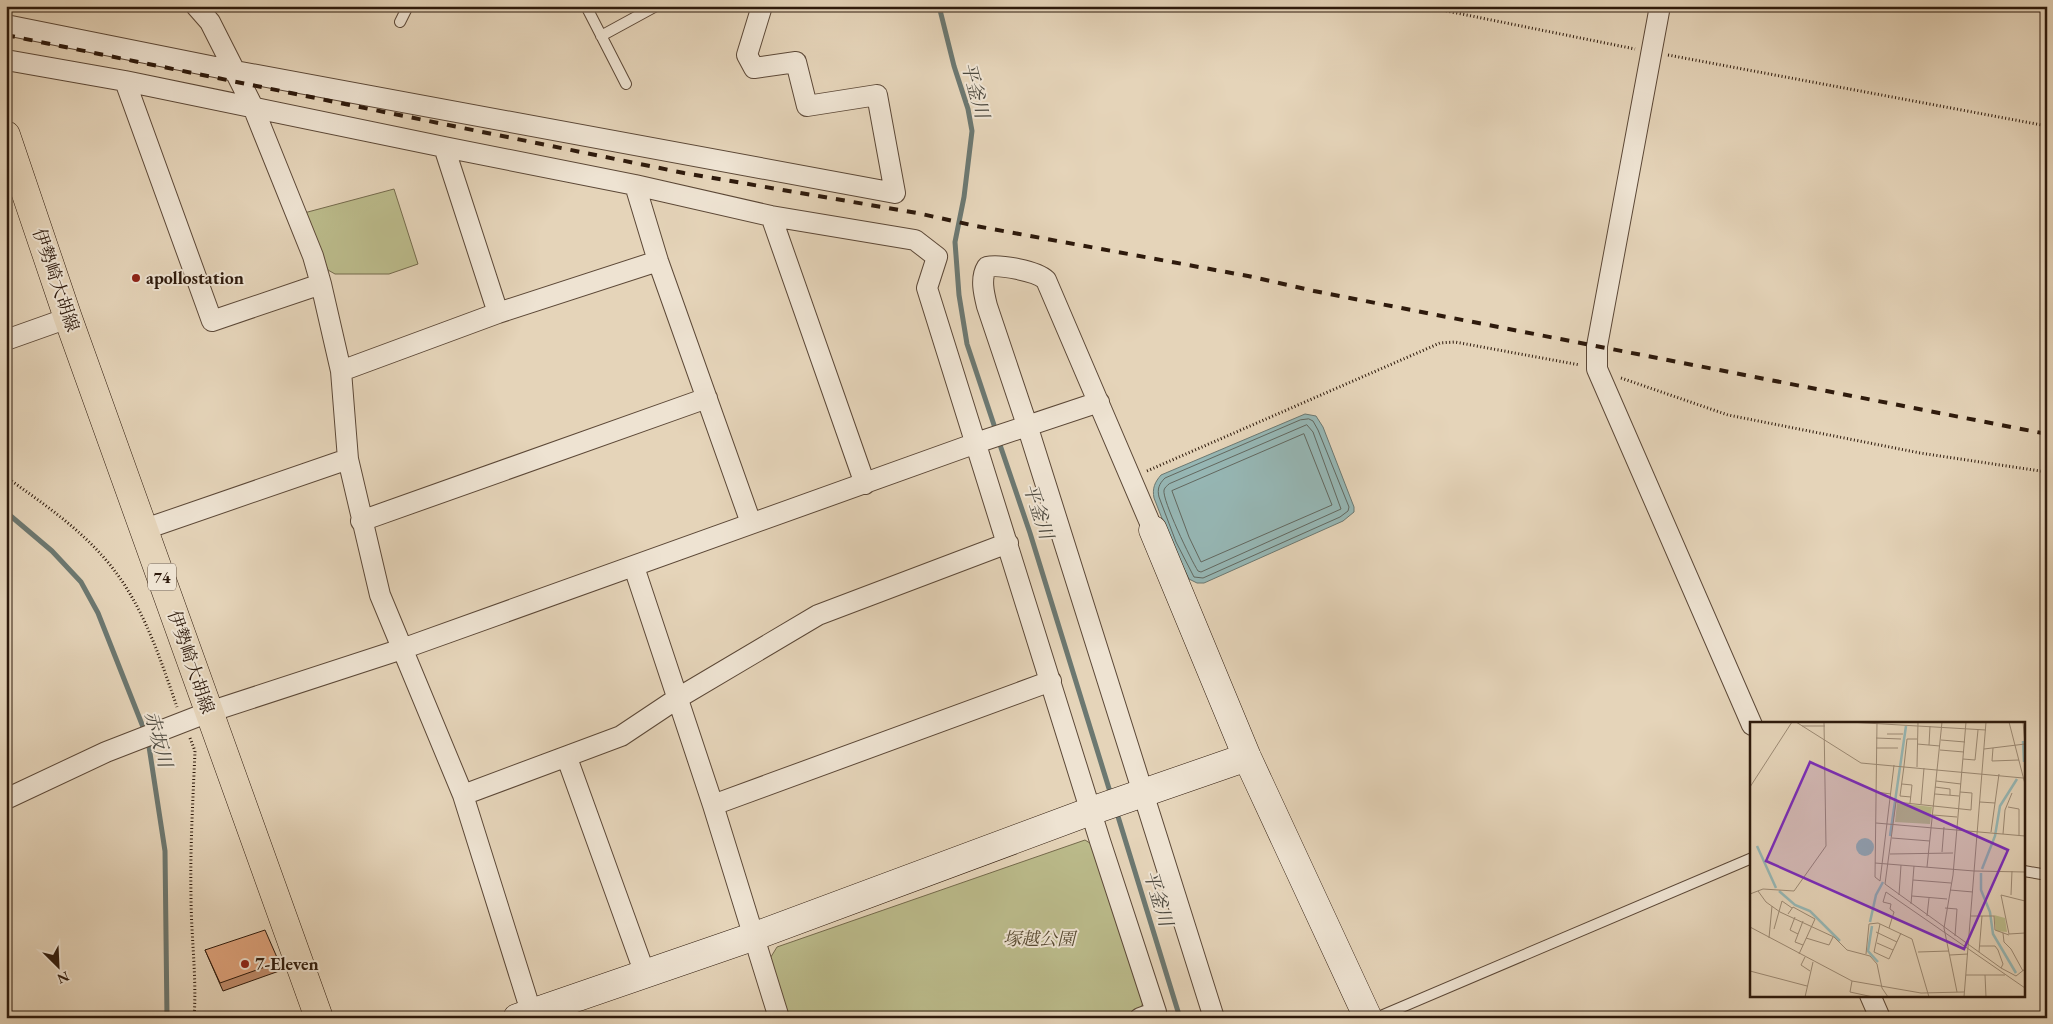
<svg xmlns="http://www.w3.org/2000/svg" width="2053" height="1024" viewBox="0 0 2053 1024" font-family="'EB Garamond','Noto Serif JP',serif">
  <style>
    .green { fill: #bbbb8b; stroke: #746a4c }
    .water { fill: #96b7b5; stroke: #6c7871 }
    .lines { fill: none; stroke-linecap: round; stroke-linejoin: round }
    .shore { stroke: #626860; stroke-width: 1 }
    .stream { stroke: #6c7871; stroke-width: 5 }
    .lane-casing { stroke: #5c4837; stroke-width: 12 }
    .street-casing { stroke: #5c4837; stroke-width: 22 }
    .secondary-casing { stroke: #2e1a0c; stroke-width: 29 }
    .primary-casing { stroke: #2e1a0c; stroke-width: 29 }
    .path { stroke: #2e1a0c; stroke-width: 3; stroke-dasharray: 1 2.5; stroke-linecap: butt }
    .lane { stroke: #eee3d2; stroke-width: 10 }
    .street { stroke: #eee3d2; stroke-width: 20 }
    .secondary { stroke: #eee3d2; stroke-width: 28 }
    .primary { stroke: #e5d4b9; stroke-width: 28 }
    .rail { stroke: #2e1a0c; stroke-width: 4; stroke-dasharray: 9 9; stroke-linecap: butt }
    .wall { fill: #c08c6b; stroke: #2e1a0c }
    .building { fill: #dfa37c; stroke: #2e1a0c }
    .poi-dot { fill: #8f2418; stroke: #eee3d2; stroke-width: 2 }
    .labels { text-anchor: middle; stroke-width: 4; stroke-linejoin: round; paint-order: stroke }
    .shield { fill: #eee3d2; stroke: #685647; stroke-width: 1 }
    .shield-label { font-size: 16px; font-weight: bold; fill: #2e1a0c }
    .poi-label { font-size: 18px; font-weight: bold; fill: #2e1a0c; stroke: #eee3d2; text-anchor: start }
    .street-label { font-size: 18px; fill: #2e1a0c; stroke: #eee3d2 }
    .park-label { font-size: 18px; font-style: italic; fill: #584a32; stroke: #eee3d2 }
    .water-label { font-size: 19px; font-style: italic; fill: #4d493f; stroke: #eee3d2 }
    .inset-river { fill: none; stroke: #96b7b5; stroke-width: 2.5 }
    .inset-road { fill: none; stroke: #9c8a74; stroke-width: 1 }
    .view { fill: #7b2cbf; fill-opacity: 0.15; stroke: #7b2cbf; stroke-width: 2.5 }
    .inset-edge { fill: none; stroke: #2e1a0c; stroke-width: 2.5 }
  </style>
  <rect width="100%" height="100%" fill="#e5d4b9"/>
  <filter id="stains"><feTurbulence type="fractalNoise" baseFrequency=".004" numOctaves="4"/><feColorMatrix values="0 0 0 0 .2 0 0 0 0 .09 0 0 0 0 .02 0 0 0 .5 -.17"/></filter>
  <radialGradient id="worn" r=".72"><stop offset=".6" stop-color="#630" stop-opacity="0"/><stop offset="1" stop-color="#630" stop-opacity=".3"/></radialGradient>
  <path class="green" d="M394,189L418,264L389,274H335L328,270L304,213Z
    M1085,840L1093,845L1143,1002L1141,1009L1116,1018H788L769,960L777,947Z"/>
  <path class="water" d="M1305,414L1316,416L1323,427L1354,507V512L1343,521L1204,583H1197L1189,579L1172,544L1154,498C1152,488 1155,482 1161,475Z"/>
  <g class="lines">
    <path class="shore" d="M1309,419L1313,421L1318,430L1349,507L1348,511L1340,517L1203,578L1194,577L1176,542L1159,497C1157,489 1159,484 1165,478L1300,420Z
      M1307,425L1313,432L1341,509L1201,572L1198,571C1191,560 1162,500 1164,490C1165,487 1167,486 1169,484Z
      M1304,434L1332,505L1201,562L1189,537L1172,491Z"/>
    <path class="stream" d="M939,6L954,66L968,109L972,131L964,197L955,242L959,295L967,344L996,431
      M998,439L1030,533L1111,795
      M6,512L52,551L81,582L98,613L145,732
      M148,740L165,851L167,1018
      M1116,810L1180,1018"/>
    <g class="lane-casing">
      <path id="lane" d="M586,6L626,84
        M400,22L408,6
        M601,36L656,6
        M2024,871L2047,875
        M1376,1018L1752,858"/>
    </g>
    <g class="street-casing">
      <path id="street" d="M196,6L210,22L253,107L313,256L321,284L341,371L348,459L380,595L463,795L533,1018
        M1660,6L1597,346V369L1752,725
        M6,25L235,71L895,193L877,95L807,106L796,62L754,68L747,55L762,6
        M6,60L125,81L444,147L635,185L771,216L915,240L937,257L927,288L1100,841L1156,1012L1140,1018
        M125,81L212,321L321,284
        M444,147L498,313
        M635,185L658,261L751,523
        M771,216L865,484
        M6,340L68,318
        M341,371L498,313L658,261
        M361,521L707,398
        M145,529L348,459
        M1153,530L1046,280C1037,271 999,264 987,267C980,278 984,294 987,306L1027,425L1214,1018
        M634,567L713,805L779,1018
        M567,758L645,974
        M463,795L621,736L678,698L818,615L1008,543
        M6,799L106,752L209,712L402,649L982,441L1099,402
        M713,805L1051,681
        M1870,995L1880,1018"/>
    </g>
    <g class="secondary-casing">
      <path id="secondary" d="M1153,530L1247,757L1368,1018
        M517,1018L755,936L1091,811L1247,757"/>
    </g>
    <g class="primary-casing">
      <path id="primary" d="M6,135L68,318L319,1018"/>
    </g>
    <path class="path" d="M1422,6L1635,49
      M1668,55L2047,126
      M1621,378L1728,415L1920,453L2047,472
      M1147,471L1440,343L1455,342L1580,365
      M6,477C41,502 78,527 106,560C142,602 159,655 177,707
      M190,738L195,751C193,799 190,848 191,896C191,937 197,977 194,1018"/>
    <use href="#lane" class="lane"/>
    <use href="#street" class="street"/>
    <use href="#secondary" class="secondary"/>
    <use href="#primary" class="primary"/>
    <path class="rail" d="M6,35L684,173L917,213L976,226L1248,276L1314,291L2047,434"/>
  </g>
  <path class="wall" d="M205,950L279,962L282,970L223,991Z"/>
  <path class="building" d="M265,930L279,962L220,983L205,950Z"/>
  <g class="poi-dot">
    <circle cx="136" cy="278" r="5"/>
    <circle cx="245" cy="964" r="5"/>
  </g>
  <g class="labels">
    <rect class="shield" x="148" y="563.5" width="28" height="27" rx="4"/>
    <g class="shield-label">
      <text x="162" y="583">74</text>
    </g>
    <g class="poi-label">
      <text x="146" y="284">apollostation</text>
      <text x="255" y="970">7-Eleven</text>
    </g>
    <g class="street-label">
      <text transform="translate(56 280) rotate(71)" y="6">伊勢崎大胡線</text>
      <text transform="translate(191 662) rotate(71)" y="6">伊勢崎大胡線</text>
    </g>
    <g class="park-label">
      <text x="1039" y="945">塚越公園</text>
    </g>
    <g class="water-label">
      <text transform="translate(976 90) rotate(75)" y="7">平釜川</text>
      <text transform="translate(1039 511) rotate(72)" y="7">平釜川</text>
      <text transform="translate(159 739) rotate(75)" y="7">赤坂川</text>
      <text transform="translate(1159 898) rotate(73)" y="7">平釜川</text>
    </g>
  </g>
  <g transform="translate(1750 722)">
    <rect width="275" height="275" fill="#e5d4b9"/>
    <path d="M147,81L182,85L180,102L145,100ZM244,193L255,196L257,210L246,209Z" fill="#bbbb8b"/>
    <path d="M106 125a9 9 0 1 1 18 0a9 9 0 1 1-18 0Z" fill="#96b7b5"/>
    <path class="inset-river" d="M273,19L274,40M140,114L156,4M7,124L26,166M232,147L245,114L250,84L267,57M231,151V168L240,190L243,212L266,251M29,169L45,183L60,189L90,219M120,200L126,173L133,160M122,204L118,229L128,240"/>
    <path class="inset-road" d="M46,0L111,41L273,56M99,0L236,8M127,0L125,155L130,159L144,43M259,0L275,62M273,0L275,22M52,4H75M137,12H153M126,16L151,17M191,18L215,20M167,22L190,24M179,23L180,4M126,26H148M243,26L242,39L269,38M234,27L275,22M190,28L214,30M213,37L225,38L228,8M154,44L150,74L161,75M154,44L157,17H167M167,45L168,0M186,59L211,62M152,62L162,63L160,81M0,65L42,0M185,65L200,67V73M126,70L141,72M210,70L222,71L221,88L146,80L135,162L251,246L266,254L275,247M185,72L209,74M230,80L245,81M171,82L174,46M258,85L269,87V114M183,93L207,95M126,101L275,114M241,110L249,52M253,112L255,88L262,71M142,116L180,119M192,130L194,105M140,132L203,131M125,141L224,149L275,150M177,145L192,0M163,158L201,161M200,168L223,170M8,169L16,180L30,190L84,215L97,228L120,234L127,242L132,266L138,275M0,172L13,167L44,169L76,124L74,0M149,173L151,143M261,173L262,149M162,174L197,177M275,179L251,173L259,212L275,211M161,182L164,144M195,186L207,187L205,214M38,192L43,185L65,197L49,232M177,194L179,176M221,194H244L245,208L259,213M45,195L40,208L48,212M53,199L45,220L53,223M130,202L124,230L139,237L151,211M0,205L102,259L171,271L214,270M139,206L144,190L140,187L141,182L133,180L136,170L275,266M24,207L32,179L42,186M126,210L147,220M253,211L254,220L261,227L273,249M19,216L22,184M56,216L79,223L83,215M127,221L143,228M230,224H245L248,228L253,242L251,246M168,230L199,229M229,230L232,194M116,232L119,202L128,201L162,217L179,275M200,233L218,232M55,235L51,243L60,249M0,249L57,264M216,253H235L236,275M235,253H255M102,259L100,270L123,275M207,270L194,206L203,153L216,0M55,275L63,240M214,275L236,0"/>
    <path class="view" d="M60,40L258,128L214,227L16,139Z"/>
    <rect width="275" height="275" class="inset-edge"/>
  </g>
  <rect width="2053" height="1024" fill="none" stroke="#e5d4b9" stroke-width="25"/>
  <rect x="8" y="8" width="2038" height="1009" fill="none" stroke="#2e1a0c" stroke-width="2.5"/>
  <rect x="12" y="12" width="2028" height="999" fill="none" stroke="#2e1a0c"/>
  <g transform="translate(58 966) rotate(156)" stroke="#eee3d2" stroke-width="4" paint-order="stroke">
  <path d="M0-4L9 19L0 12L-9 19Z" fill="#2e1a0c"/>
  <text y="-8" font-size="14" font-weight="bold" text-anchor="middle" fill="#2e1a0c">N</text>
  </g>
  <rect width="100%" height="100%" filter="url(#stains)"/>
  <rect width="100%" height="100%" fill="url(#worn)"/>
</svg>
